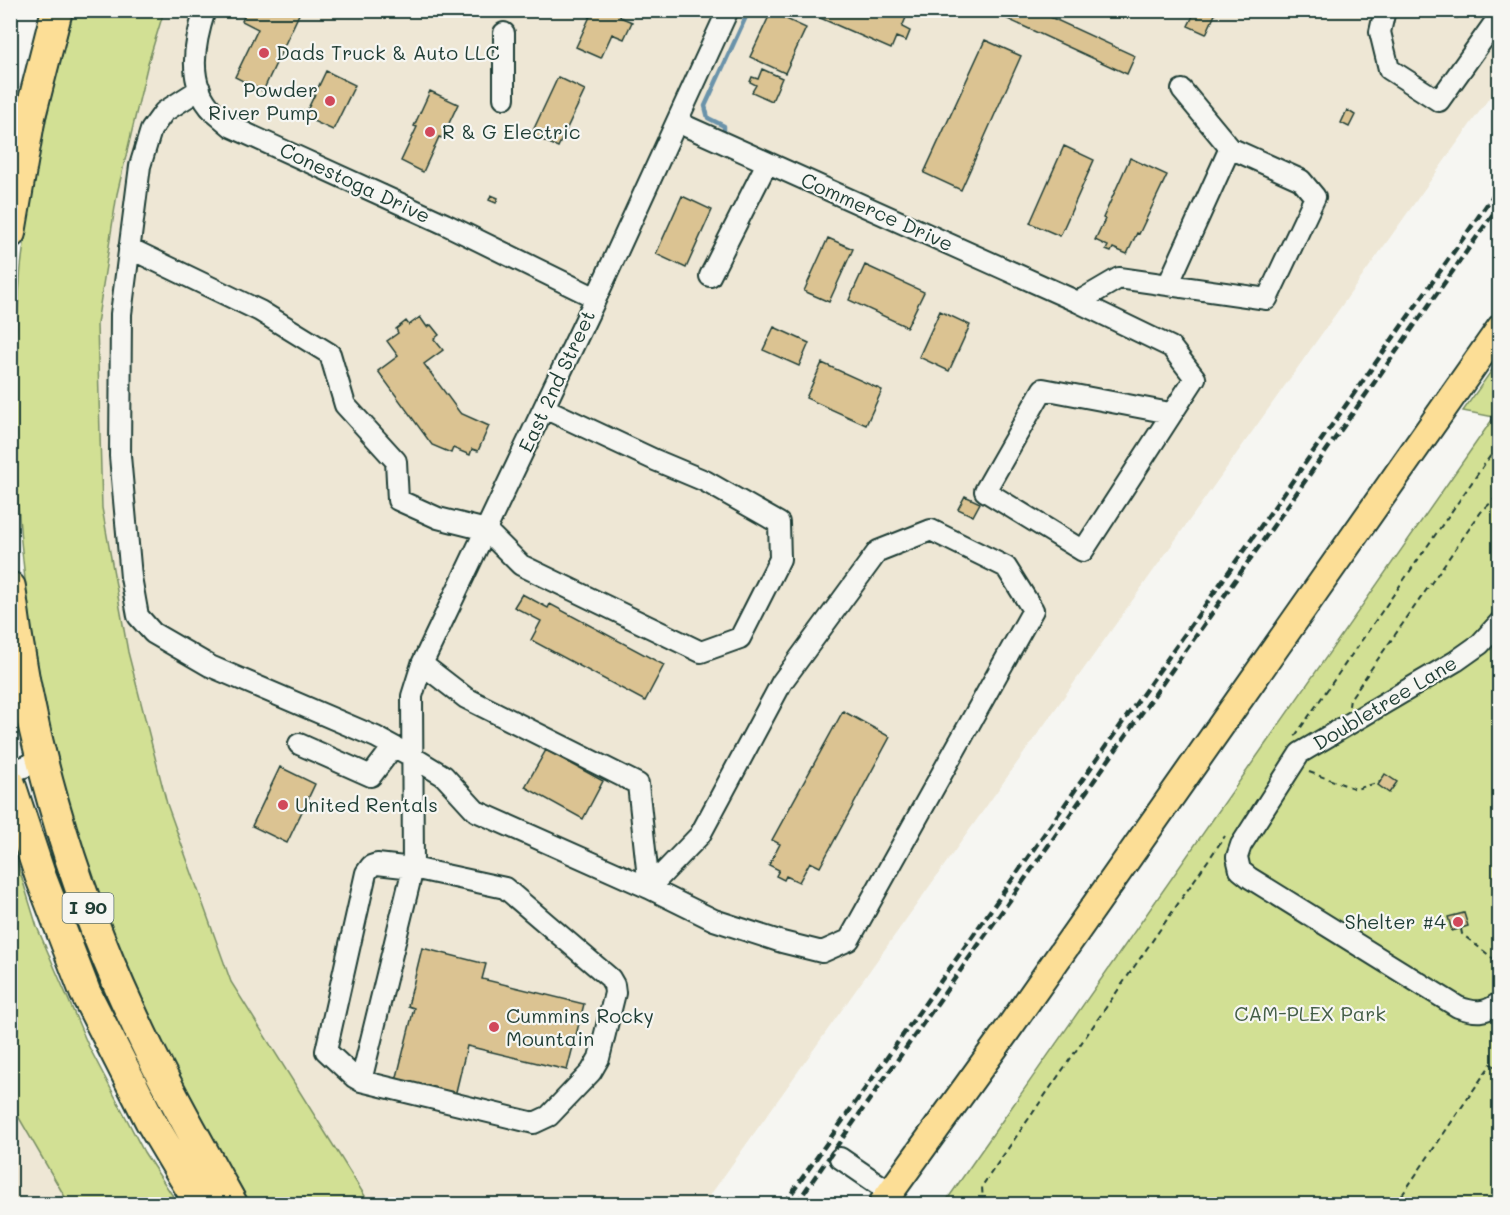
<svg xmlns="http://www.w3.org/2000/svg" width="1510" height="1215" viewBox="0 0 1510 1215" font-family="Mali,sans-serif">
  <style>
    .built { fill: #eee7d5 }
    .green { fill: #d2e094; stroke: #788e64; stroke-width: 1.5 }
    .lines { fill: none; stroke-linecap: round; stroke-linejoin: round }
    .stream { stroke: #6b93aa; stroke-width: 4.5 }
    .building { fill: #dbc392; stroke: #1f3d34; stroke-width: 1.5 }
    .minor-casing { stroke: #1f3d34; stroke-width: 24 }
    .major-casing { stroke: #1f3d34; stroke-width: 30 }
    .highway-casing { stroke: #1f3d34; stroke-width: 34 }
    .path { stroke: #1f3d34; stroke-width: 2; stroke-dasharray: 6 4.5; stroke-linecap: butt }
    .minor { stroke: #f6f6f2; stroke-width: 20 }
    .major { stroke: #fcde96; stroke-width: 26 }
    .highway { stroke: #fcde96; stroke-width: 30 }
    .rail { stroke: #1f3d34; stroke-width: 4.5; stroke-dasharray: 9 4.5; stroke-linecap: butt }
    .poi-dot { fill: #d1495b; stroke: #f6f6f2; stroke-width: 2 }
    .labels { text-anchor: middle; stroke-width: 4.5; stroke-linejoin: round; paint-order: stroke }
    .shield { fill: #f6f6f2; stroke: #60746d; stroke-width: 1.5 }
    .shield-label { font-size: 18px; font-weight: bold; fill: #1f3d34 }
    .poi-label { font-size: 20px; fill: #1f3d34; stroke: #f6f6f2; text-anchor: start }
    .street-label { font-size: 20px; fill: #1f3d34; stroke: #f6f6f2 }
    .park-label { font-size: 20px; fill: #435e47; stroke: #f6f6f2 }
  </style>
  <rect width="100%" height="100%" fill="#f6f6f2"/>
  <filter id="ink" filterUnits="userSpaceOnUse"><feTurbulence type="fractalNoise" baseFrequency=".0167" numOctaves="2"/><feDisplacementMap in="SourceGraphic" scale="12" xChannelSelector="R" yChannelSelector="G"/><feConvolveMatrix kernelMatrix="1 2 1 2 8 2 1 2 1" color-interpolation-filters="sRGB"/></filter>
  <g filter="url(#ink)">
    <path class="built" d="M164,11H1499V84L704,1204H370L231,982L167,804L128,652L102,508L97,324L117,194L148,63Z
      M11,1104L69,1204H11Z"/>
    <path class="green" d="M74,11H164L148,63L117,194L97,324L102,508L128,652L167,804L231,982L370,1204H251C204,1123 156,1042 120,955C109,928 100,900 91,873C27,683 3,480 20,280C21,259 25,239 28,218C38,148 54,79 74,11Z
      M1499,360V1204H944L1494,417L1463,411Z
      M11,843L37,927L88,1045L144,1152L178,1204H69L11,1104Z"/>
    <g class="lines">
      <path class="stream" d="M724,131V126L708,118L705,106L749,10"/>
    </g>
    <path class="building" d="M247,10H301L263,91L235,77L258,29L242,21Z
      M593,10H621L622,11L620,17L632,22L624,39L612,34L601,58L576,47Z
      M873,10L878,12V10H901L908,13L902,27L910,31L906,41L896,37L891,49L809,13L810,10Z
      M988,10H1035L1135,56L1127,74Z
      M1196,10H1217L1206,34L1188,26Z
      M1441,10H1460L1457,18Z
      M771,12L806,28L785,73L750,57Z
      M985,40L1021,56L961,190L924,173Z
      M762,69L782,78L772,101L752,92L756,85L750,82L752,77L758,79Z
      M326,71L355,85L333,130L304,117Z
      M558,77L585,90L558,147L531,135Z
      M430,91L458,104L442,138L439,137L423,172L401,161L417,127L414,126Z
      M1347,110L1355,115L1349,127L1341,123Z
      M1064,146L1094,160L1060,236L1030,223Z
      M1130,158L1167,175L1139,234L1137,233L1127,254L1113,248L1111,252L1106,250L1108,246L1095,240L1105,219L1103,218Z
      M491,195L498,198L496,203L489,200Z
      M682,196L712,210L686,268L656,254Z
      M828,238L853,249L829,302L804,291Z
      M865,265L924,292L907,327L849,300Z
      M940,311L970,325L949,371L919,357Z
      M420,317L427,327L431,325L439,335L434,339L443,350L424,364L460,413L489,426L478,451L472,449L470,455L453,448L451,453L432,445L378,371L398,356L387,341L398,333L396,329L406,321L409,325Z
      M774,327L809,343L799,366L763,350Z
      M822,363L882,390L866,425L806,398Z
      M965,496L980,503L973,516L958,509Z
      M522,594L548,608L550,604L664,665L645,701L531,640L541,621L514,607Z
      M843,711L890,737L820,867L810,862L799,882L786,876L784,880L776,876L779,870L769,865L780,844L772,840Z
      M546,750L603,781L583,819L525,787Z
      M280,767L315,784L287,843L252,826Z
      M1385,774L1397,782L1389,793L1378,785Z
      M1464,913L1468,926L1452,931L1448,917Z
      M422,948L486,964L482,979L584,1004L567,1070L467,1046L454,1100L395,1085L414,1008L408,1006Z"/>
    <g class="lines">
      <g class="minor-casing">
        <path id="minor" d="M205,10C194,44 186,84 214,112C220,117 226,122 232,127L445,224L596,298
          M1385,10L1380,32L1389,69L1439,101L1500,15
          M200,89L164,112L151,130L140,166L121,314L120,456L131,577L138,616L153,633L210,666L376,737L411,756L444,776L476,811L649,888L714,920L782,942L822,952L849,940L1033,610L1006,567L931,530L878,551L782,682L700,835L649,888
          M1182,90L1230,148
          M504,98V33
          M677,122L1078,302L1171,347L1195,378L1083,551L985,491L1043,389L1170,413
          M129,248L260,311L330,354L345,405L396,461L398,500L438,518L486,530L521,565L701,652L740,638L780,559L779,523L705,481L655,460L544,408
          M710,276L767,163
          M1078,302L1119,278L1267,299L1315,197L1301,180L1230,148L1168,285
          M1500,622L1480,644L1456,661L1300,753L1241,845L1237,857L1240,870L1250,878L1458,1007C1475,1013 1485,1014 1500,1002
          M422,664L466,698L638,784L649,888
          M299,744L371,776L393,747
          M10,772L43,760
          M361,1081L413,868L505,888L610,978L614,985L615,993L599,1058L591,1072L549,1116L534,1123L361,1081L354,1077L326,1051L366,873L371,866L377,864L413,868L412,696L422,664L596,298L728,10
          M840,1158L891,1193"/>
      </g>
      <g class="major-casing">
        <path id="major" d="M882,1204L1006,1032L1500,328"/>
      </g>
      <g class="highway-casing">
        <path id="highway" d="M10,233L30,116L57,10
          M10,587C27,732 69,879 131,1012C161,1078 197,1141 232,1204
          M10,784L40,875L85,992L150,1120L200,1204"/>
      </g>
      <path class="path" d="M1349,706L1350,699L1481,512L1500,494
        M1295,736L1500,442
        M1309,772L1356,789L1380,782
        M1461,929L1462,934L1495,960
        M983,1204L982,1186L1225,836
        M1396,1204L1491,1064L1500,1070"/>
      <use href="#minor" class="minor"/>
      <use href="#major" class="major"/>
      <use href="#highway" class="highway"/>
      <path class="rail" d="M784,1204L1500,186
        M796,1204L1500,204"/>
    </g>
  </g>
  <g class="poi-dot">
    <circle cx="264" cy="53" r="6"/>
    <circle cx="330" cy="101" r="6"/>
    <circle cx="430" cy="132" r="6"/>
    <circle cx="283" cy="805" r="6"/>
    <circle cx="1458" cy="922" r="6"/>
    <circle cx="494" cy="1027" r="6"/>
  </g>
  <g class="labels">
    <rect class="shield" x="62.5" y="893" width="51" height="30" rx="4.5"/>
    <g class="shield-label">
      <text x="88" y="914">I 90</text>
    </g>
    <g class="poi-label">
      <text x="276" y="60">Dads Truck &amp; Auto LLC</text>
      <text x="318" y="97" text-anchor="end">Powder<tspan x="318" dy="23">River Pump</tspan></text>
      <text x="442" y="139">R &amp; G Electric</text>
      <text x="295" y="812">United Rentals</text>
      <text x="1446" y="929" text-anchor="end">Shelter #4</text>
      <text x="506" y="1023">Cummins Rocky<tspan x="506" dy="23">Mountain</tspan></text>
    </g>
    <g class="street-label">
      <text transform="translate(355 183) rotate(25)" y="7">Conestoga Drive</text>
      <text transform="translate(877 212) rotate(24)" y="7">Commerce Drive</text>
      <text transform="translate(557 381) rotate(-65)" y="7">East 2nd Street</text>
      <text transform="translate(1385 703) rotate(-31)" y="7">Doubletree Lane</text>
    </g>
    <g class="park-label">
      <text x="1310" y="1021">CAM-PLEX Park</text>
    </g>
  </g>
  <rect width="1510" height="1215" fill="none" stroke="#f6f6f2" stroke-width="36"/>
  <rect x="18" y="18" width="1474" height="1179" fill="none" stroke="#1f3d34" stroke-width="2" filter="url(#ink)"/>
</svg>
